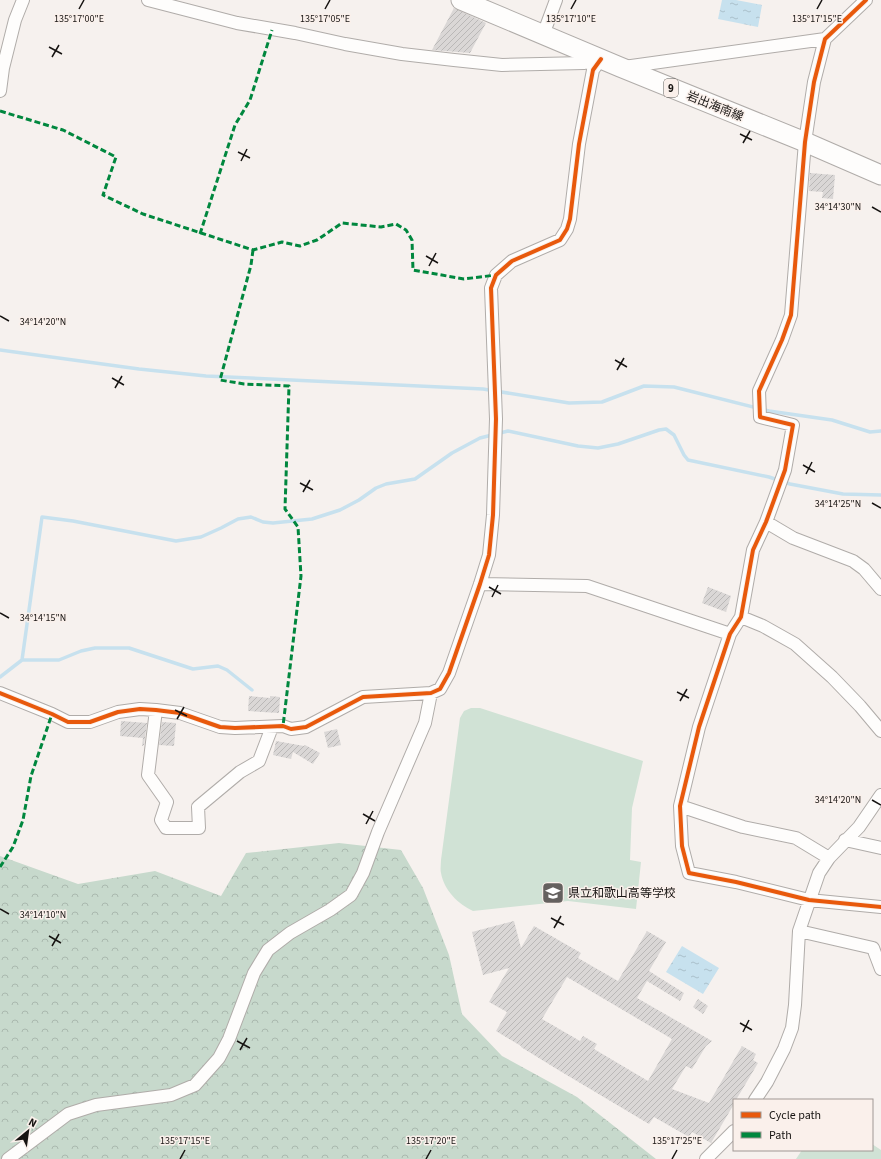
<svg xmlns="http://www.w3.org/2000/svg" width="881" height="1159" viewBox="0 0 881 1159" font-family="'Source Sans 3','Noto Sans JP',sans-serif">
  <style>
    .green { fill: #d0e2d5 }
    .forest { fill: url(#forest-crowns) }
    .water { fill: url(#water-ripples) }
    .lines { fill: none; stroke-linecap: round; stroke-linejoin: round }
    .stream { stroke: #c7e1ee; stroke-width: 3.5 }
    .building { fill: url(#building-hatch); fill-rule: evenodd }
    .minor-casing { stroke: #b0aca9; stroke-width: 14 }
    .primary-casing { stroke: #b0aca9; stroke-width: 21 }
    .minor { stroke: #fefdfc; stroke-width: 12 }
    .primary { stroke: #fefdfc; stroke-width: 19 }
    .quiet { stroke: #00873e; stroke-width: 3; stroke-dasharray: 6 3; stroke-linecap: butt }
    .cycleway-casing { stroke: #faf0eb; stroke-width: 6 }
    .cycleway { stroke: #e8590c; stroke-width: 4 }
    .ticks { fill: none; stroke: #171412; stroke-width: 1.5 }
    .labels { text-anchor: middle; stroke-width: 3; stroke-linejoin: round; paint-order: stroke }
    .shield { fill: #faf0eb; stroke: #5b5653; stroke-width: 1 }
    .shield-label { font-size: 11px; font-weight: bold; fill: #171412 }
    .street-label { font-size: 12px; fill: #171412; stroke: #faf0eb }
    .poi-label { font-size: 12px; fill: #171412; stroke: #faf0eb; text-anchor: start }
    .ticks-label { font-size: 10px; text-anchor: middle; fill: #171412; stroke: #faf0eb; stroke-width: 3; stroke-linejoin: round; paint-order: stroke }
  </style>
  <defs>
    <pattern id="forest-crowns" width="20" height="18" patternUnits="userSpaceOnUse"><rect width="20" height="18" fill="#c7d9cc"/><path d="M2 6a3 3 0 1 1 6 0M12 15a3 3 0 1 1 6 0" fill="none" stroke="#aab9ae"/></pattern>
    <pattern id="water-ripples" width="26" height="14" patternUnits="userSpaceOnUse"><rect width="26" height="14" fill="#c7e1ee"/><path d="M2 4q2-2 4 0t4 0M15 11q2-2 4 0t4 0" fill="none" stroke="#aac0cb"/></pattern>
    <pattern id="building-hatch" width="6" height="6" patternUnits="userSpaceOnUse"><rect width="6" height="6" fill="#dad7d6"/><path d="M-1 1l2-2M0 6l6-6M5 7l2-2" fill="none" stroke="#bab8b7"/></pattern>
  </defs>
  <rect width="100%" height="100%" fill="#f6f1ee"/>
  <path class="green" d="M471,708H480L643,761L632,808L630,860L641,862L636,909L568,901L473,911C458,904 444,890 441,873C440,869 441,864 441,860L460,718L464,711Z
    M872,1144L881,1150V1159H796L802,1150H872Z"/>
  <path class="forest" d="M339,843L401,850L423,888L449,955L462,1014L502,1056L577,1097L656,1159H0V856L78,884L155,871L221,896L246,853Z"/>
  <path class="water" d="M722,0H736L762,5L758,27L718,19Z
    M682,946L719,968L703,994L666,972Z"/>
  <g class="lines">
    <path class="stream" d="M0,350L139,369L206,376L483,389L569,403L602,402L644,386L674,387L769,411L832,420L870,432L881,431
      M22,660L42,517L73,521L176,541L201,537L221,528L238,519L251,517L263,522L273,523L312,519L340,510L359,500L376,488L386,484L415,479L452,453L480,438L508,431L578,446L598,448L618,444L659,430L666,429L674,435L684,455L688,460L769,477L790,484L843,494L881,495
      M0,677L22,660H59L81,651L95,648H129L193,669L218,666L227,670L252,690"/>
  </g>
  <path class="building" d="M454,8L486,23L470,53L432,50Z
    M810,173L835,175L833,199L822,198L823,192L809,191Z
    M708,587L731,596L726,612L702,603Z
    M249,696L270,698V696L280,697L279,713L248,711Z
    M121,721L147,723L144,745L142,746L143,738L120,736Z
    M162,722L176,723L174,746L159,745Z
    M337,729L341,745L328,748L324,732Z
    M276,741L304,746L305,745L320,753L313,764L293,752L291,759L273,755Z
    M514,921L521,948L534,926L581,953L578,958L618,981L647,931L666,942L649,971L684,993L680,1001L647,981L637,998L712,1041L706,1046L692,1069L686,1066L672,1089L709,1103L742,1046L756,1054L753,1060L758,1063L736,1100H734V1104L711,1143L692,1132L689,1137L654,1117L649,1124L560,1071L521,1047V1046L496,1031L507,1012L489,1002L509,968L483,975L472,932ZM567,977L672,1039L648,1081L594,1049L597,1044L583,1036L580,1041L542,1019Z
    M698,999L708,1006L703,1014L693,1007Z"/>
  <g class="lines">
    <g class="minor-casing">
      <path id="minor" d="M148,0L237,23L295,33L345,44L402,54L454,60L502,65L584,63L599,59
        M866,0L825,39L814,82L805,142L791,315L782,340L759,391L760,417L793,425L785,470L766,522L753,550L741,617L730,634L699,727L680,806L682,846L689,873L736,882L809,900L881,907
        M543,35L556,0
        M624,67L825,39
        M0,91L3,68L15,20L23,0
        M766,522L793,538L853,561L864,569L881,589
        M480,584L587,586L730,634
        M741,617L763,626L795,644L832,677L860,706L881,731
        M0,693L52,714L68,722H90L118,712L140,709L156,710L180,713L220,727L235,728L283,726L291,729L306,727L363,697L431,693L440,689L449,673L480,584L489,555L493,515L496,419L491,288L496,275L512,261L560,240L567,229L570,219L579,144L593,70L601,59
        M156,710L148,775L167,802L161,820L166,828H199L198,807L240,772L259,761L272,727
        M680,806L743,827L796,838L829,858
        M845,840L881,848
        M799,931L873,948L881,969
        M755,1100L767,1082L784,1049L792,1028L795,1005L799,931L819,873L829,858L859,827L881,795
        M8,1159L68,1114L96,1105L171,1095L195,1085L219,1058L229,1039L254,973L268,950L290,933L330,910L351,895L363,873L378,832L425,723L431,693
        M706,1159L734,1131"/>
    </g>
    <g class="primary-casing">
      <path id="primary" d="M461,0L620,67L805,142L881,175"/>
    </g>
    <use href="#minor" class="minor"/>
    <use href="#primary" class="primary"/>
    <path class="quiet" d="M0,111L63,130L116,157L103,195L143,214L253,250L282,242L300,246L317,240L342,223L381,227L396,224L406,230L412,240L413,270L464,279L496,275
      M200,234L235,125L250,100L272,30
      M253,250L251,265L220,380L244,384L289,386L285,509L298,527L301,576L283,726
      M0,867L13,847L23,820L31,776L52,714"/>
    <g class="cycleway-casing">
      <path id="cycleway" d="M866,0L825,39L814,82L805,142L791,315L782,340L759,391L760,417L793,425L785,470L766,522L753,550L741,617L730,634L699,727L680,806L682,846L689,873L736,882L809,900L881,907
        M0,693L52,714L68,722H90L118,712L140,709L156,710L180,713L220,727L235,728L283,726L291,729L306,727L363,697L431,693L440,689L449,673L480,584L489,555L493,515L496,419L491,288L496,275L512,261L560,240L567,229L570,219L579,144L593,70L601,59"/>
    </g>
    <use href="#cycleway" class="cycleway"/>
  </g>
  <path class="ticks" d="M79,9L84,0M325,9L330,0M571,9L576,0M817,9L822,0M49,47L62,54M52,57L59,45M740,134L752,140M743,143L750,131M238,152L250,158M241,161L247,149M872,207L881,212M426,256L438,263M429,266L436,253M0,316L9,321M615,360L627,367M617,370L624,358M112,378L124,385M115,388L122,376M803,465L815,472M806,474L812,462M300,483L313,490M303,492L310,480M872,503L881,508M489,587L501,594M492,597L498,585M0,613L9,618M677,692L689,698M680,701L687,689M175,710L187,716M177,719L184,707M872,800L881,805M363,814L375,821M366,824L373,811M0,909L9,914M551,918L564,925M554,928L561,916M49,936L61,943M52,946L59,934M740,1023L752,1030M743,1032L749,1020M237,1041L250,1048M240,1050L247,1038M180,1159L185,1150M426,1159L431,1150M672,1159L677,1150"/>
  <defs>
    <g id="school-square" transform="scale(1.15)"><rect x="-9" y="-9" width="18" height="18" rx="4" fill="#65615f" stroke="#faf0eb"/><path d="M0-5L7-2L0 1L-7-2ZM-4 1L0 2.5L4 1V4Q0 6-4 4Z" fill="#fff"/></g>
  </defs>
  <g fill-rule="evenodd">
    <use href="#school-square" x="553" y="893"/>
  </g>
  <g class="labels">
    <rect class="shield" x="664" y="79" width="14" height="18" rx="3"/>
    <g class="shield-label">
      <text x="671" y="92">9</text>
    </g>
    <g class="street-label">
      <text transform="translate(715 106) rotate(22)" y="4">岩出海南線</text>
    </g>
    <g class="poi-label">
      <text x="568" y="897">県立和歌山高等学校</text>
    </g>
  </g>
  <g class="ticks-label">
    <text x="79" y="22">135°17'00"E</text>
    <text x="325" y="22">135°17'05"E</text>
    <text x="571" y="22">135°17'10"E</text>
    <text x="817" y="22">135°17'15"E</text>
    <text x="838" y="210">34°14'30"N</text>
    <text x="43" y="325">34°14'20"N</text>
    <text x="838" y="507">34°14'25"N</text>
    <text x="43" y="621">34°14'15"N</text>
    <text x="838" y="803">34°14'20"N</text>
    <text x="43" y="918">34°14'10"N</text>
    <text x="185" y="1144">135°17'15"E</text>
    <text x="431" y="1144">135°17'20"E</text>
    <text x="677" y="1144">135°17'25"E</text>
  </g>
  <rect x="733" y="1099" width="140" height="52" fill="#faf0eb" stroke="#9f9894"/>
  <rect x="741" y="1112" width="20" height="6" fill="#e8590c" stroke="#9f9894"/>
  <text x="769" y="1119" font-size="12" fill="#171412">Cycle path</text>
  <rect x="741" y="1132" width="20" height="6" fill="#00873e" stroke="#9f9894"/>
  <text x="769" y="1139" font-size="12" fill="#171412">Path</text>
  <g transform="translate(28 1131) rotate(29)" stroke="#faf0eb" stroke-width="3" paint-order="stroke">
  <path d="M0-3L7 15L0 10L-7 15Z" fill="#171412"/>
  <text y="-6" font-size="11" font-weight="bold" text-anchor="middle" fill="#171412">N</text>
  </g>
</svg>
